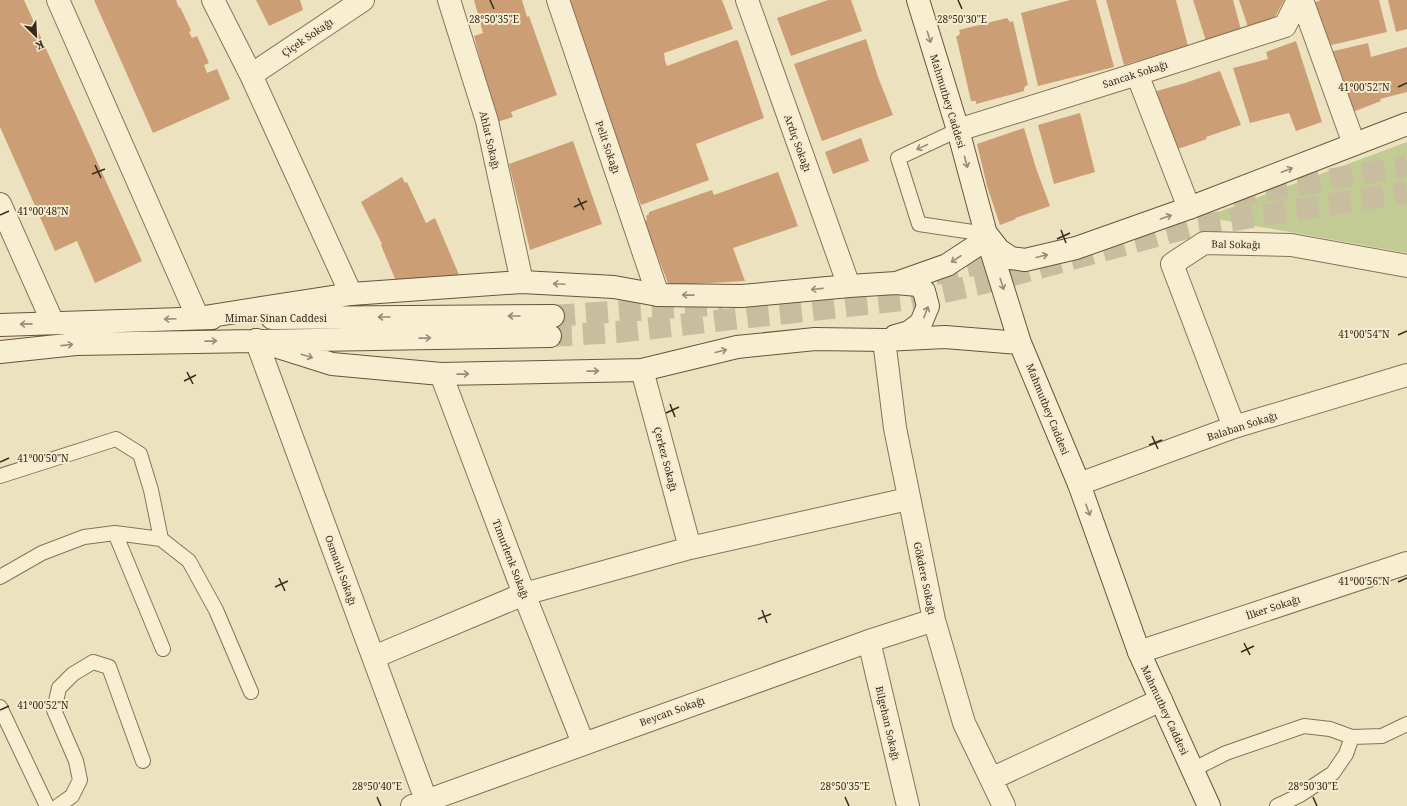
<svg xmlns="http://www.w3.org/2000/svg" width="1407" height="806" viewBox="0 0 1407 806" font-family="'Noto Serif',serif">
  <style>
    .green { fill: #c2cb94 }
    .building { fill: #cc9e75 }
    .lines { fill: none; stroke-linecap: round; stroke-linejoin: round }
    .secondary-tunnel { stroke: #c8bd9e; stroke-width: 22; stroke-dasharray: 22 11; stroke-linecap: butt }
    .lane-casing { stroke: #867358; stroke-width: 16 }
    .street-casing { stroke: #867358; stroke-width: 24 }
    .secondary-casing { stroke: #68543b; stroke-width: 24 }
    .lane { stroke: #f8efd2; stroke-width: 14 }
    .street { stroke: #f8efd2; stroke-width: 22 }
    .secondary { stroke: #f8efd2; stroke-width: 22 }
    .oneway { stroke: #978c77 }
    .ticks { fill: none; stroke: #362a1c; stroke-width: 1.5 }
    .labels { text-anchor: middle; stroke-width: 4; stroke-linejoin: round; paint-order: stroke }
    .street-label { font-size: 10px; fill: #362a1c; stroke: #f5eccf }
    .ticks-label { font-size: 10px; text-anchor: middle; fill: #362a1c; stroke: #f5eccf; stroke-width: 4; stroke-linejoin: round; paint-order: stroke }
  </style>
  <rect width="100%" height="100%" fill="#ede2bf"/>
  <path class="green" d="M1407,142V253L1205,217Z"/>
  <path class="building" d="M0,0H24L142,261L95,283L77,241L55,251L0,127Z
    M94,0H176L179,8L180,7L190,28L191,31L189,32L192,38L197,36L209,63L204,65L207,73L217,69L230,99L153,133Z
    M256,0H300L303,10L269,26Z
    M474,0H522L527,17L529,16L557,95L511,112L513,117L497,122L474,36L483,33Z
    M569,0H722L733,29L664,53L665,61L667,66L736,40L738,41L764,118L696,144L709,180L641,205L612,128Z
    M828,0H851L862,31L791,56L777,18Z
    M1070,0H1096L1114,67L1038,86L1021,13Z
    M1106,0H1176L1188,46L1124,65Z
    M1193,0H1233L1241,30L1206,41Z
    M1239,0H1284L1274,19L1248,27Z
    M1321,0H1379L1387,32L1323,47L1310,4Z
    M1388,0H1407V29L1396,32Z
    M1007,18L1010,22L1013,21L1028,85L1025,86L1024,89V91L976,104V101H971L956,36H958L960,33L959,30Z
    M866,39L878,77L893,115L822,141L794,64Z
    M1296,41L1322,122L1296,131L1289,113L1250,123L1233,68L1268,59L1266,52Z
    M1368,43L1371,57L1407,47V92L1380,99L1381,101L1345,115L1325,53Z
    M1220,71L1241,125L1206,137L1207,139L1169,152L1146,94L1185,83Z
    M1080,113L1095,172L1054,184L1038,125Z
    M1024,128L1036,168L1050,206L1015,218L1016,219L1000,225L987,186L977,144Z
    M861,138L869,161L833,174L825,152Z
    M573,141L602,224L530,250L509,164Z
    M778,172L798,226L733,248L745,281L676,285L668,283L644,221L647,220L646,216L649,214V212L712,190L714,195Z
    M402,177L405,183L407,182L426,223L435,218L462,282L398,286L381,245L382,244L361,202Z"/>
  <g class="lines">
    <path class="secondary-tunnel" d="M1233,197L1407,166
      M935,274L1013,255
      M553,316L723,304
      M550,336L617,332L911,299L976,285L1190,227L1407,192"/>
    <g class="lane-casing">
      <path id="lane" d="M958,130L898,158L919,224L986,234
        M0,476L116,439L140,454L151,490L161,539
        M115,533L163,649
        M0,577L42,553L84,537L115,533L161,539L189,561L216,610L251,692
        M0,707L47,806
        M1192,770L1226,753L1304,726L1330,729L1352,737L1382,736L1407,724
        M58,806L72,796L80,780L76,761L54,710L59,688L73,674L93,662L109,667L143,761
        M1277,806L1300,795L1333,773L1346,754L1352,737"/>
    </g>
    <g class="street-casing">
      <path id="street" d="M58,0L198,318
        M213,0L251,75L351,294
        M449,0L487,121L522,282
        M558,0L658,295
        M747,0L849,286
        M1302,0L1354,144
        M1137,74L1189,208
        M251,75L363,0
        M958,130L1137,74L1285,26L1298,0
        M0,204L53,323
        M256,340L426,800
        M884,340L895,428L934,620L964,723L1004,806
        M642,370L690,548
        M441,374L524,594L583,743
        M1234,427L1172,264L1204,243L1291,245L1407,266
        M1079,484L1234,427L1407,375
        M869,641L908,806
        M1139,652L1407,563
        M374,657L524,594L690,548L908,499
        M991,779L1161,700
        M412,806L869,641L934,620"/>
    </g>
    <g class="secondary-casing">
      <path id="secondary" d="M918,0L958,130L986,234L1020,343L1079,484L1139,652L1209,806
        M988,236L999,250L1011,258L1025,260L1076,248L1189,208L1407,124
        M198,318L351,294L522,282L614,287L658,295L742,296L849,286L896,283L947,265L976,246L986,234
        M272,318L553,316
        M0,325L212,318
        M895,336L909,332L921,323L928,306L924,291L918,285L896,283
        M256,340L332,364L441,374L642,370L737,347L815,339L884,340L945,337L1020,343
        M0,352L76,344L550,336"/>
    </g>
    <use href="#lane" class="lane"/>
    <use href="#street" class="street"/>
    <use href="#secondary" class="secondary"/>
  </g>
  <defs><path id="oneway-shaft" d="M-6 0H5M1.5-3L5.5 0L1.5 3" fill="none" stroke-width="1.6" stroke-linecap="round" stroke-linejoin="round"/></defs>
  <g class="oneway">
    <use href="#oneway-shaft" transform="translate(929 37) rotate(73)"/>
    <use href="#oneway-shaft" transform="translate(922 147) rotate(155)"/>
    <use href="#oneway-shaft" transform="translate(966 162) rotate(75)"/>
    <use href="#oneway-shaft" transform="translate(1287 170) rotate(-21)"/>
    <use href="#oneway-shaft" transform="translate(1166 217) rotate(-19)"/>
    <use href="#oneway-shaft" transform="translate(1042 256) rotate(-14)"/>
    <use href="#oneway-shaft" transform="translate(956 259) rotate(147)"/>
    <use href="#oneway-shaft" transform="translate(559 284) rotate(-177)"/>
    <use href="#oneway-shaft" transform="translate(1002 284) rotate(72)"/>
    <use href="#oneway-shaft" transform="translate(817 289) rotate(174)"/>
    <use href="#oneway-shaft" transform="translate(688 295) rotate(-179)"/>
    <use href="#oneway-shaft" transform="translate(926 312) rotate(-69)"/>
    <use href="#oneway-shaft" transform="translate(514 316) rotate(180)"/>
    <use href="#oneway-shaft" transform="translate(384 317) rotate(180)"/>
    <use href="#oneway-shaft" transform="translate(170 319) rotate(178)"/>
    <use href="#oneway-shaft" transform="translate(26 324) rotate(179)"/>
    <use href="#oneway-shaft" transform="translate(425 338) rotate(-1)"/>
    <use href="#oneway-shaft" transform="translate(211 341) rotate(-1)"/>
    <use href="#oneway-shaft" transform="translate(67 345) rotate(-6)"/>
    <use href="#oneway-shaft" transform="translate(721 351) rotate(-14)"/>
    <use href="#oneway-shaft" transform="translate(307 356) rotate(18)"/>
    <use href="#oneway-shaft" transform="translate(593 371) rotate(-1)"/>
    <use href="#oneway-shaft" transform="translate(463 374) rotate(-1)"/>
    <use href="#oneway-shaft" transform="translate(1088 510) rotate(70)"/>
  </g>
  <path class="ticks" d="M490,0L494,9M958,0L962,9M1398,87L1407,83M95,165L101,178M92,174L105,169M578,198L584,210M574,207L587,201M0,215L9,211M1061,230L1066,243M1057,239L1070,233M1398,335L1407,331M187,372L193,384M184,381L196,375M670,404L675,417M666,413L679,407M1152,436L1158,449M1149,445L1162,440M0,462L9,458M279,578L285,591M1398,582L1407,578M275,587L288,581M762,610L767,623M758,619L771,614M1244,643L1250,655M1241,652L1254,646M0,710L9,706M377,797L381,806M845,797L849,806M1313,797L1317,806"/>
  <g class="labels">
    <g class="street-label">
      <text transform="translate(307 37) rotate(-34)" y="4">Çiçek Sokağı</text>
      <text transform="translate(1135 74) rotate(-18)" y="4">Sancak Sokağı</text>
      <text transform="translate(948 101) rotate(73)" y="4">Mahmutbey Caddesi</text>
      <text transform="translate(490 140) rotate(77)" y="4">Ahlat Sokağı</text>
      <text transform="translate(798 143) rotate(70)" y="4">Ardıç Sokağı</text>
      <text transform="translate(608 147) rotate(71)" y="4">Pelit Sokağı</text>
      <text transform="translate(1236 244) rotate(1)" y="4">Bal Sokağı</text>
      <text x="276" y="322">Mimar Sinan Caddesi</text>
      <text transform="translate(1048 409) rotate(68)" y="4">Mahmutbey Caddesi</text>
      <text transform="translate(1242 426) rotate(-18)" y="4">Balaban Sokağı</text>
      <text transform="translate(666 459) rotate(75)" y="4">Çerkez Sokağı</text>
      <text transform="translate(511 559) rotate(69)" y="4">Timurlenk Sokağı</text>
      <text transform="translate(341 570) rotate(70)" y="4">Osmanlı Sokağı</text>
      <text transform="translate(925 578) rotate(78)" y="4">Gökdere Sokağı</text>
      <text transform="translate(1273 607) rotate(-18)" y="4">İlker Sokağı</text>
      <text transform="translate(1165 710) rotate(65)" y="4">Mahmutbey Caddesi</text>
      <text transform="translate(672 711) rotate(-20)" y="4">Beycan Sokağı</text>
      <text transform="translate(888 723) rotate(77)" y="4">Bilgehan Sokağı</text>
    </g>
  </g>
  <g class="ticks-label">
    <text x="494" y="23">28°50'35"E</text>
    <text x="962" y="23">28°50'30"E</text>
    <text x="1364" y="91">41°00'52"N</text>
    <text x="43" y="215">41°00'48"N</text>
    <text x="1364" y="338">41°00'54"N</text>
    <text x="43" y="462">41°00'50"N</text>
    <text x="1364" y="585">41°00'56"N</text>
    <text x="43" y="709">41°00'52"N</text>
    <text x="377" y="790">28°50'40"E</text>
    <text x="845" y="790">28°50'35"E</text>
    <text x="1313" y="790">28°50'30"E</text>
  </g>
  <g transform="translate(36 36) rotate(156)" stroke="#f5eccf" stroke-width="3" paint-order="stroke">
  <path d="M0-3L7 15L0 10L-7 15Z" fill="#362a1c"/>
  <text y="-6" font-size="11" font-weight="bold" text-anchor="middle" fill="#362a1c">K</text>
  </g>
</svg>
